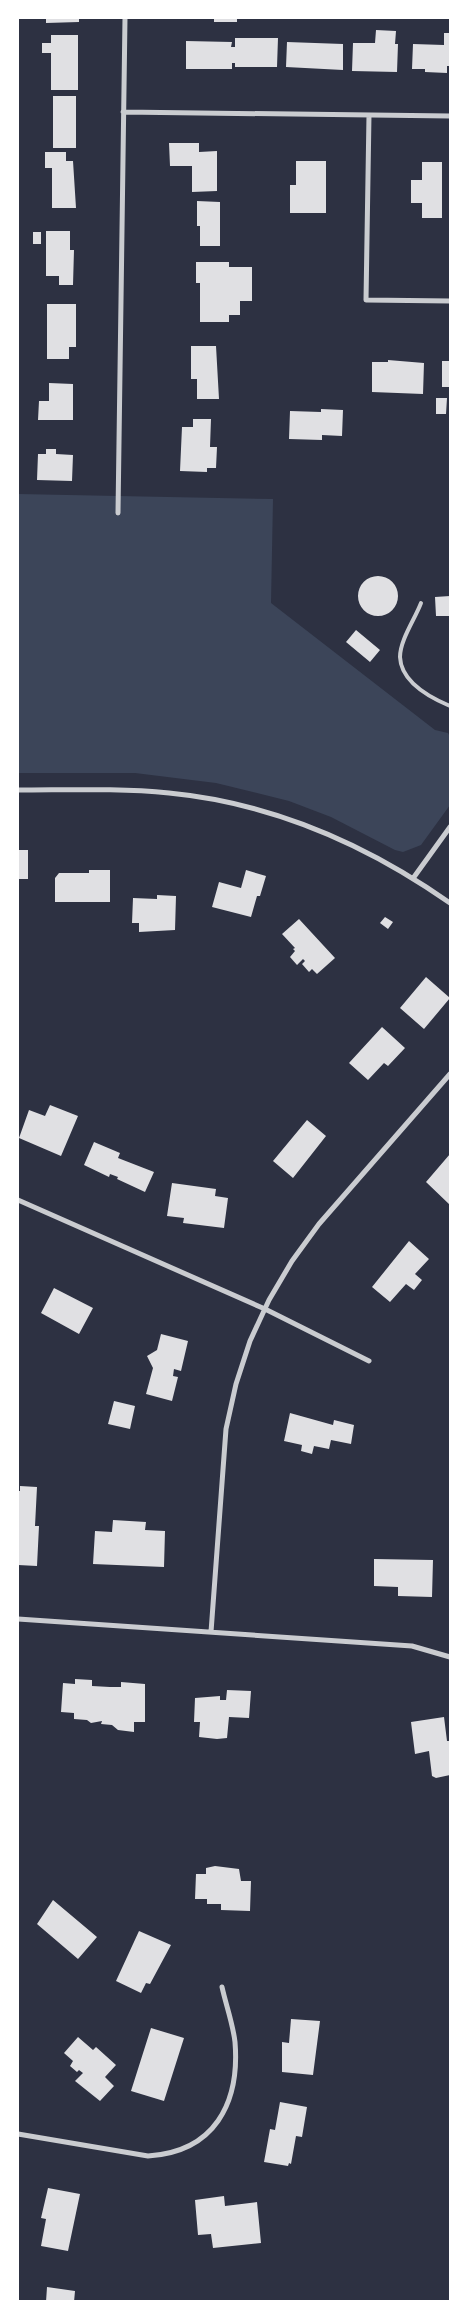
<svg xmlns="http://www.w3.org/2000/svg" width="468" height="2319" viewBox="0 0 468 2319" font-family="Barlow,sans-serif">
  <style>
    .green { fill: #3c4559 }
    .building { fill: #e0e0e3 }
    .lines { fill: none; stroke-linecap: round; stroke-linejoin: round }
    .service { stroke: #caccd0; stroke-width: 4 }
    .minor { stroke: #caccd0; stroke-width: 5 }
  </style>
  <rect width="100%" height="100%" fill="#2d3142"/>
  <path class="green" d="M18,494L273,499L271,603L435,730L448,733L450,737V805L421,845L403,852L395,850L331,817L289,801L216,783L135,773H18Z"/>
  <path class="building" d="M46,18H79V22L46,23Z
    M214,18H237V22H214Z
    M376,30L396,31L395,44H398L397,72L352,71L353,43H375Z
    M444,33H450V66H447V73L425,72V69H412L413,44L444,45Z
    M51,35H78V90H51V53H42V43H51Z
    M235,38H278L277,67H235V63H232V69H186V41L232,42L231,47H235Z
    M287,42L343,44V70L286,67Z
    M53,96H76V148H53Z
    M169,143H199V152L217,151V191L192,192V166H170Z
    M45,152H66V161H73L76,208H52V168H45Z
    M296,161H326V213H290V185H296Z
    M422,162H442V218H422V203H411V180H422Z
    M197,201L220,202V246H200V226H197Z
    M46,231H70V250H74L73,285H59V276H46Z
    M33,232H41V244H33Z
    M196,262H229V267H252V301H240V315H229V322H200V283H196Z
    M47,304H76V347H69V359H47Z
    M191,346H216L219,399H197V379H191Z
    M388,360L424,363L423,394L372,392V362H388Z
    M442,361H450V387H442Z
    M49,383L73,384V420H38L39,401H49Z
    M436,398H447L446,414H436Z
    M321,409L343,410L342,436L322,435V440L289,439L290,411L321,412Z
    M193,419H211L210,447H217L216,468H207V472L180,471L182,427H193Z
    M46,449H56V454L73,455L72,481L37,480L38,454H46Z
    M358 596a20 20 0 1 1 40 0a20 20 0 1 1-40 0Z
    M450,596V616H436L435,597Z
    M356,630L380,650L370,662L346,642Z
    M18,850H28V879H18Z
    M89,870H110V902H55V878L59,873H89Z
    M246,870L266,876L260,896H257L251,917L212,907L219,882L241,888Z
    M157,895L176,896L175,930L139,932V923H132L133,898L157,899Z
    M385,917L393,922L388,929L380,923Z
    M299,919L335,958L317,974L312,969L309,972L302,964L305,961L303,959L297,965L290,957L295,951L293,949L295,948L282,934Z
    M426,977L450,998L424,1029L400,1008Z
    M382,1027L405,1048L388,1066L384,1063L368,1080L349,1063Z
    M50,1105L78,1116L61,1156L19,1138L29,1110L45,1116Z
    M307,1120L326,1136L293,1178L273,1161Z
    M94,1142L120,1153L118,1158L154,1172L145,1192L117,1179L118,1177L110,1174L109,1177L84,1165Z
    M450,1154V1205L426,1182Z
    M172,1183L216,1189L215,1196L228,1198L224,1228L183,1223L184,1218L167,1216Z
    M409,1241L429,1259L415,1274L422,1280L414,1290L406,1284L390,1302L372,1287Z
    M54,1288L93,1308L79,1334L41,1313Z
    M161,1334L188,1341L181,1371L174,1369L173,1376L178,1377L172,1401L146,1394L153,1368L147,1356L157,1350Z
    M114,1401L135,1406L130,1429L108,1424Z
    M290,1413L333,1425L334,1420L354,1425L351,1444L331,1440L329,1449L314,1446L312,1454L301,1451L302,1445L284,1441Z
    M20,1486L37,1487L35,1526H39L37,1566L18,1565V1491H20Z
    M113,1520L146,1522L145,1530L165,1531L164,1567L93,1564L95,1531L112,1532Z
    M374,1559L433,1560L432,1597L398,1596V1587L374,1586Z
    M75,1679L92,1680V1686L110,1687H121V1682L145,1684V1722H134V1732L118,1730L112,1725L101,1724L102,1721L91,1723L87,1720L74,1719V1713L61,1712L63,1683L75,1684Z
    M227,1690L251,1691L249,1718L229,1717L227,1738L217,1739L199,1737L200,1722H194L195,1698L220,1696V1700H226Z
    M444,1717L447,1741H450V1775L436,1778L432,1776L429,1751L415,1754L411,1722Z
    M215,1866L239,1869L241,1881H251L250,1911L221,1910V1904H207V1899H195L196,1874H206V1868Z
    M53,1900L97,1937L78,1959L37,1924Z
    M139,1931L171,1945L150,1984L146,1983L141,1993L116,1981Z
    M291,2019L320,2021L313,2075L282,2072V2042L289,2043Z
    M151,2028L184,2038L164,2101L131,2091Z
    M78,2037L93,2050L96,2047L116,2065L105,2077L114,2086L100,2101L75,2081L83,2073L79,2070L77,2072L70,2066L73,2061L64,2053Z
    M280,2102L307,2107L302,2137L296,2136L291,2164L289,2163L288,2166L264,2162L270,2129L275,2130Z
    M48,2188L80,2194L68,2251L41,2246L46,2219L41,2218Z
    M224,2196L225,2206L257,2202L261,2243L213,2248L211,2234L198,2235L195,2200Z
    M47,2287L75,2291L74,2302H46Z"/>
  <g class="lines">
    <path class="service" d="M421,603C415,619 400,640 400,657C401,682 431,698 450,706"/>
    <path class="minor" d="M123,112L450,116
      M369,115L366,300L450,301
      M118,513L125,18
      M18,790C68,790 119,788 169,793C272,803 366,844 450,903
      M414,877L450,827
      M18,1200L265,1309L369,1361
      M18,1619L412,1646L450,1657
      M211,1632L226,1429L236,1384L250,1341L269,1300L292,1261L319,1224L450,1074
      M18,2134L148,2156C214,2152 240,2104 235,2042C233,2024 226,2005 222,1987"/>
  </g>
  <rect width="468" height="2319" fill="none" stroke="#ffffff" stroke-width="38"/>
</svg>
